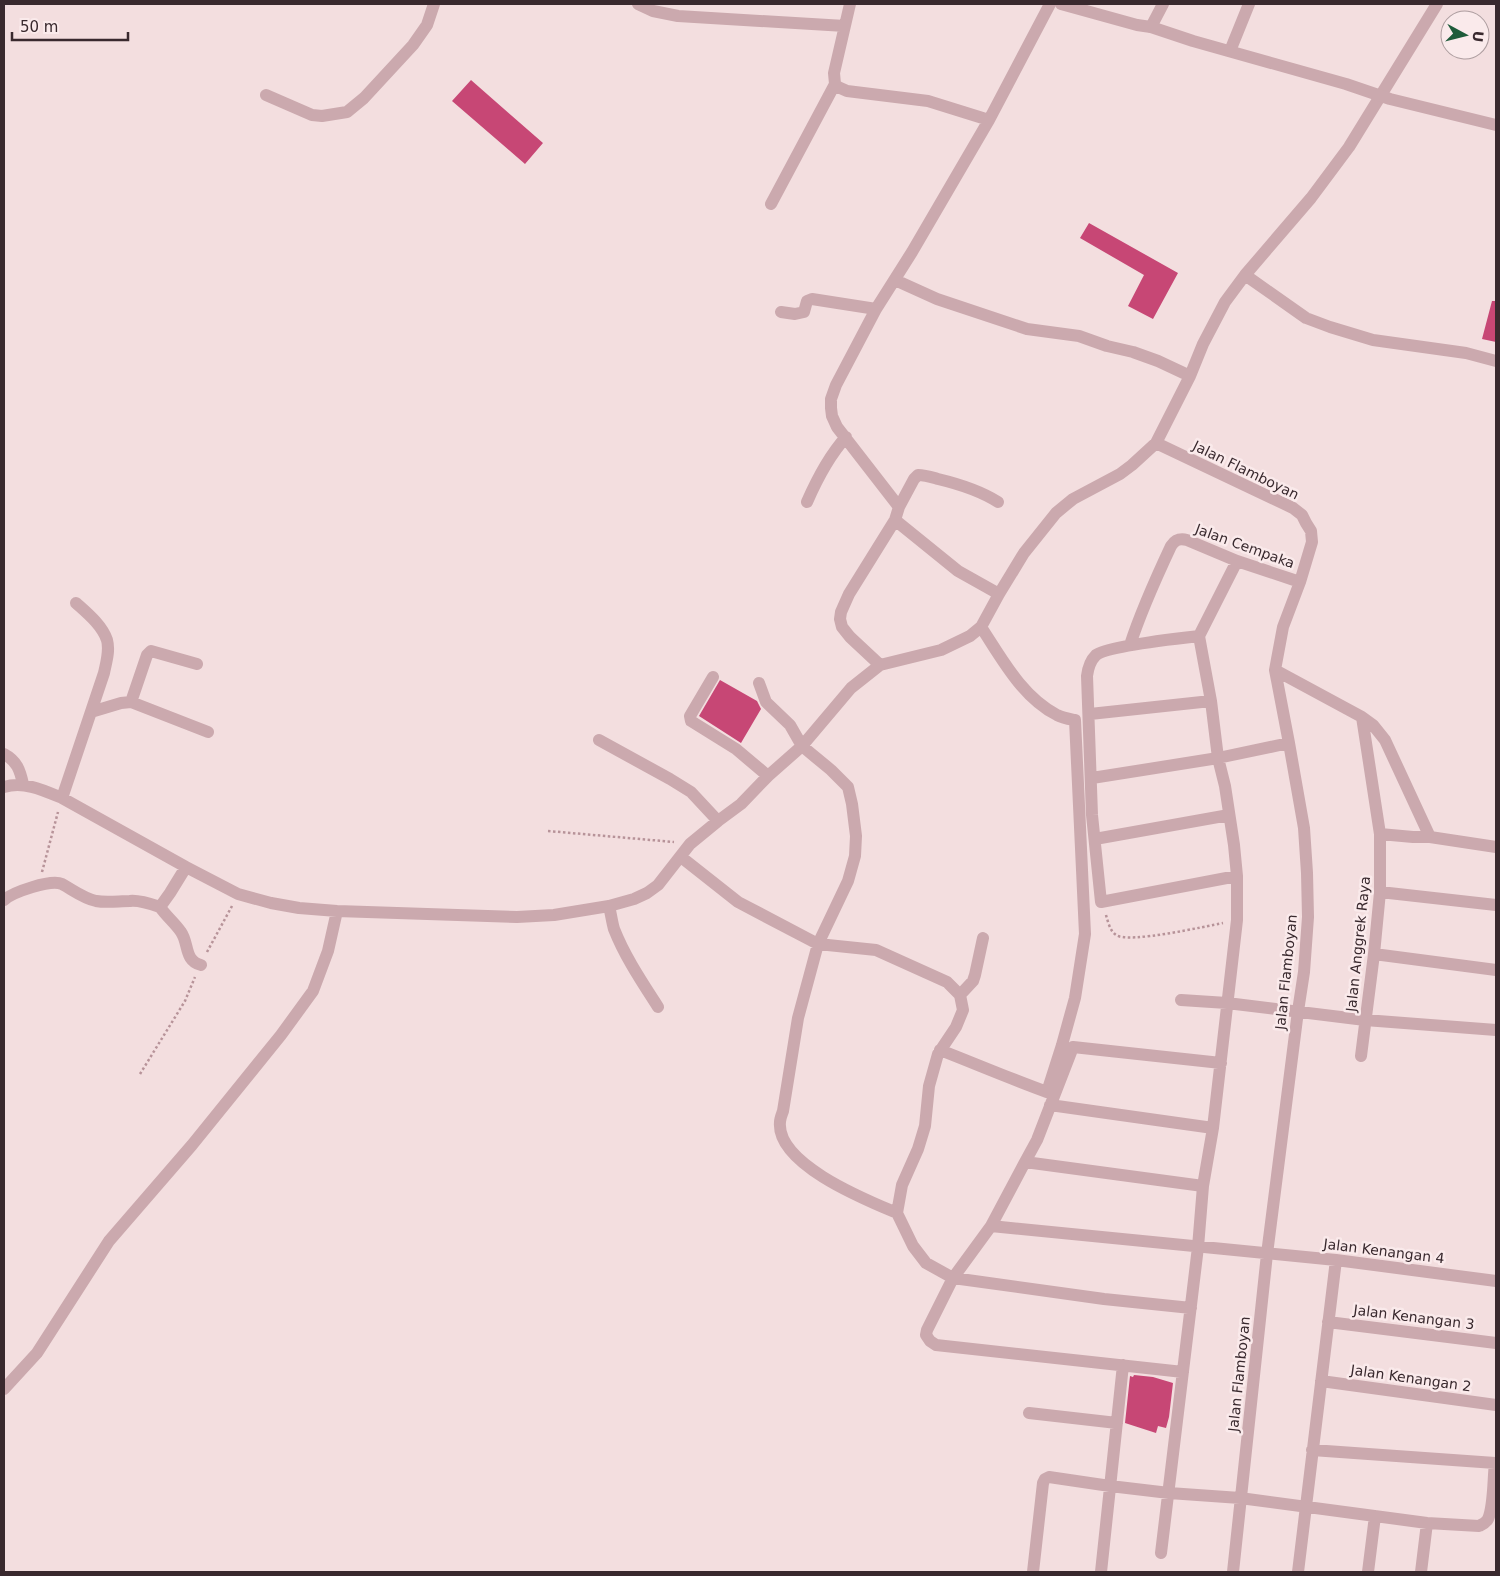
<svg xmlns="http://www.w3.org/2000/svg" width="1500" height="1576" viewBox="0 0 1500 1576" font-family="'DejaVu Sans',sans-serif">
  <style>
    .building { fill: #c74775 }
    .lines { fill: none; stroke-linecap: round; stroke-linejoin: round }
    .path { stroke: #b79399; stroke-width: 2.5; stroke-dasharray: 2.5 2.5; stroke-linecap: butt }
    .minor { stroke: #cba9ae; stroke-width: 12 }
    .tertiary { stroke: #cba9ae; stroke-width: 12 }
    .labels { text-anchor: middle; stroke-width: 5; stroke-linejoin: round; paint-order: stroke }
    .street-label { font-size: 14px; fill: #39292e; stroke: #faeaeb }
  </style>
  <rect width="100%" height="100%" fill="#f3dedf"/>
  <path class="building" d="M471,80L543,143L525,164L452,101Z
    M1089,223L1178,273L1153,319L1128,306L1144,275L1080,238Z
    M1492,301H1496V342L1482,339Z
    M720,680L757,701L761,709L741,743L699,716Z
    M1134,1375L1153,1377L1173,1383L1169,1417L1166,1428L1158,1426L1156,1433L1125,1423L1130,1376L1133,1377Z"/>
  <g class="lines">
    <path class="path" d="M548,831L674,842
      M42,872L58,812
      M1106,915C1108,922 1110,931 1116,935C1129,944 1206,926 1223,923
      M207,952L232,906
      M140,1074L185,1001L195,977"/>
    <path class="minor" d="M638,4L653,11L678,16L845,26
      M850,4L834,73L835,84L838,87L847,91L928,101L989,120
      M1151,27L1163,4
      M1230,51L1249,4
      M266,95L312,115L322,116L347,112L364,98L413,45L427,25L434,4
      M771,204L835,84
      M1245,275L1306,318L1330,327L1373,340L1466,353L1496,361
      M895,280L937,299L1027,329L1079,336L1107,346L1133,352L1158,361L1190,376
      M781,312L795,314L804,312L807,301L812,299L876,309
      M1156,443L1293,508L1302,515L1306,523L1311,531L1312,542L1300,582L1283,627L1275,670L1289,743L1304,828L1307,873L1308,917L1304,972L1298,1011L1267,1254L1233,1572
      M807,502C817,479 829,456 846,437
      M899,507L914,479L918,475C925,475 931,477 938,479C959,484 979,490 998,502
      M895,520L958,571L999,594
      M1199,636C1181,638 1107,646 1096,655C1091,660 1088,668 1087,676L1092,815L1101,902L1237,876
      M1130,645C1141,611 1156,578 1171,546C1175,540 1179,538 1187,540L1237,561L1300,582
      M880,665L850,637L842,627L840,619L841,612L849,594L895,520L899,507L837,427L832,416L831,408V399L836,385L876,309L912,252L989,120L1050,4
      M1275,670L1362,717L1373,725L1385,740L1430,837
      M713,677L690,716L691,721L736,749L768,776
      M759,683L766,702L790,725L802,746L831,770L848,787L852,804L856,836L855,856L848,881L818,944L798,1018L783,1111C782,1114 780,1118 780,1122C776,1164 866,1200 897,1213
      M131,702L147,655L151,651L197,664
      M91,712L121,703L131,702L208,732
      M1090,714L1211,701
      M599,740L670,779L691,792L718,821
      M4,754C17,761 20,770 23,784
      M1092,778L1218,758L1289,743
      M4,787C24,781 43,790 62,798L186,867L238,894L271,903L299,908L337,911L517,917L554,915L609,906L634,899L647,893L658,885L690,844L718,821L741,804L768,776L802,746L851,688L880,665L941,650L970,636L981,627L999,594L1024,553L1056,513L1073,499L1120,474L1132,465L1156,443L1190,376L1203,344L1225,302L1245,275L1311,198L1349,147L1437,4
      M62,798L104,673C106,663 110,651 107,640C102,625 87,613 76,603
      M1380,834L1413,837H1430L1496,847
      M1095,839L1229,815
      M681,857L738,902L818,944L876,950L947,982L960,995L963,1010L956,1027L938,1054L929,1086L925,1126L918,1149L902,1185L897,1213L913,1246L926,1263L953,1278L927,1330L926,1335L930,1341L936,1345L1183,1372
      M186,867L170,893L160,907C166,916 175,923 181,932C189,943 184,961 201,965
      M1380,892L1496,905
      M4,900C13,892 51,879 62,884C73,890 83,898 96,901C107,903 119,901 130,901C137,900 154,905 160,907
      M609,906C611,914 612,922 614,929C625,957 642,982 658,1007
      M1374,954L1496,970
      M960,995L973,981L975,975L983,938
      M1181,1000L1227,1003L1365,1020L1496,1030
      M940,1050C976,1064 1011,1079 1047,1092L1062,1045L1075,998L1085,934L1075,720C1069,719 1062,718 1057,715C1022,697 1002,659 981,627
      M1361,1056L1374,954L1380,892V834L1362,717
      M1050,1105L1213,1128
      M1025,1162L991,1226L1336,1260L1496,1281
      M1203,1186L1025,1162L1037,1140L1073,1047L1221,1063
      M991,1226L953,1278L1104,1299L1191,1308
      M1328,1322L1496,1343
      M1321,1381L1496,1405
      M4,1389L37,1353L109,1241L192,1145L281,1035L313,991L328,951L337,911
      M1029,1413L1117,1423
      M1161,1553L1198,1247L1203,1186L1213,1128L1237,920V876L1234,845L1225,786L1218,758L1211,701L1199,636L1237,561
      M1033,1572L1043,1483L1045,1479L1049,1477L1110,1486L1169,1493L1240,1498L1427,1523L1479,1526C1483,1524 1486,1523 1488,1519C1494,1506 1493,1478 1495,1463L1312,1450
      M1101,1572L1123,1365
      M1298,1572L1336,1260
      M1368,1572L1375,1516
      M1421,1572L1427,1523"/>
    <path class="tertiary" d="M1061,4L1137,25L1151,27L1193,41L1346,84L1390,99L1496,125"/>
  </g>
  <g class="labels">
    <g class="street-label">
      <text transform="translate(1246 470) rotate(26)" y="5">Jalan Flamboyan</text>
      <text transform="translate(1245 546) rotate(20)" y="5">Jalan Cempaka</text>
      <text transform="translate(1358 944) rotate(-84)" y="5">Jalan Anggrek Raya</text>
      <text transform="translate(1286 972) rotate(-84)" y="5">Jalan Flamboyan</text>
      <text transform="translate(1384 1251) rotate(7)" y="5">Jalan Kenangan 4</text>
      <text transform="translate(1414 1317) rotate(7)" y="5">Jalan Kenangan 3</text>
      <text transform="translate(1239 1374) rotate(-84)" y="5">Jalan Flamboyan</text>
      <text transform="translate(1411 1378) rotate(8)" y="5">Jalan Kenangan 2</text>
    </g>
  </g>
  <rect width="1500" height="1576" fill="none" stroke="#39292e" stroke-width="10"/>
  <g transform="translate(1465 35) rotate(97)"><circle r="24" fill="#faeaeb" stroke="#ad9d9f"/>
  <path d="M0-4L9 19L0 12L-9 19Z" fill="#1e5b3a"/>
  <text y="-8" font-size="14" font-weight="bold" text-anchor="middle" fill="#39292e">U</text>
  </g>
  <path d="M12 32v8h116v-8" fill="none" stroke="#39292e" stroke-width="2.5"/>
  <text x="20" y="32" font-size="15" fill="#39292e" stroke="#faeaeb" stroke-width="4" paint-order="stroke">50 m</text>
</svg>
